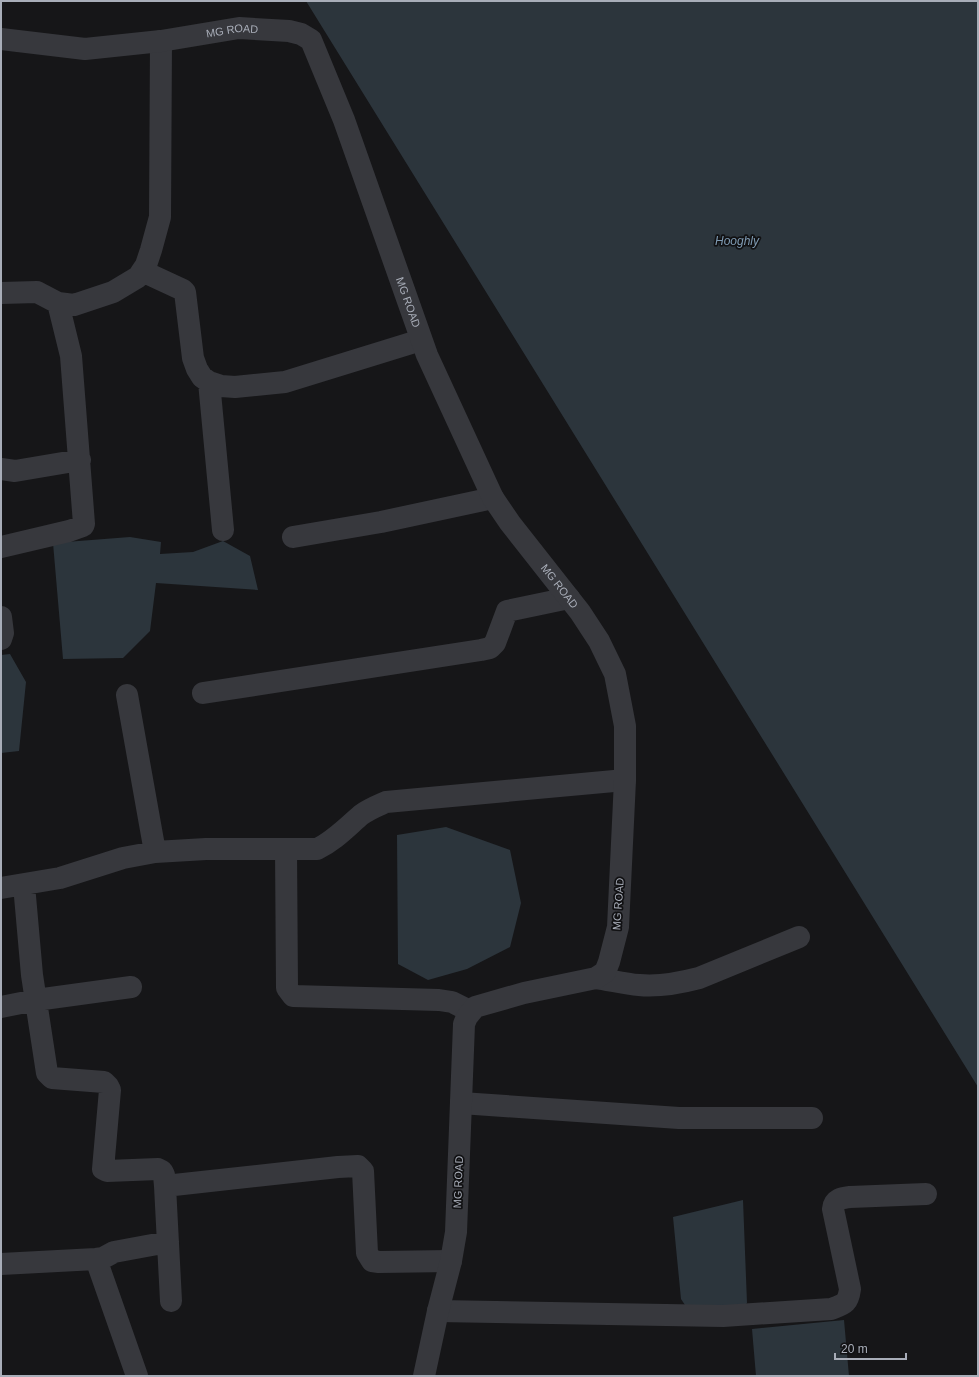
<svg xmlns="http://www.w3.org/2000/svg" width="979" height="1377" viewBox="0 0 979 1377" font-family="Arial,sans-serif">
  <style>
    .water { fill: #2c353c }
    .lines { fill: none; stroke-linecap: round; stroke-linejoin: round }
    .minor { stroke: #37383d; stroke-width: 22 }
    .tertiary { stroke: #37383d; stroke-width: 22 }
    .labels { text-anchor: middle; stroke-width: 3.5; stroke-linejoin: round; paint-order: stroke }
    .street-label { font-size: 11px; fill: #a8adb8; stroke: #111113 }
    .water-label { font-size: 12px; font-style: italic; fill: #7f9bb3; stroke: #111113 }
  </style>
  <rect width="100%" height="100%" fill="#161618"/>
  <path class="water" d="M306,1H978V1087Z
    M130,537L161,542L160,554L193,552L223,541L250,556L258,590L156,583L150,631L123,658L63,659L53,543Z
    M10,654L26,682L19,751L1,753V655Z
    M446,827L510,850L521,903L510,947L467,969L428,980L398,964L397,835Z
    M743,1200L747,1303L737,1313L691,1314L681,1299L673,1217Z
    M844,1320L849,1376H756L752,1329Z"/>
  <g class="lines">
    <path class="minor" d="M142,271L183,290L185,292L193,358L197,369L202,377L209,382L221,386L235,387L285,382L421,340
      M1,293L37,292L58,303L74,305L113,292L138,277L146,265L151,250L160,217L161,41
      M209,382L223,530
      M1,469L15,471L80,460
      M293,537L381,522L493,498
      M1,547L69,531L83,526L84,524L71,356L58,303
      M1,617L3,633L1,639
      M203,693L481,650L490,648L495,643L507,611L569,598
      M127,695L155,852
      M286,849L287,988L293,996L439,1000L452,1002L470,1011
      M24,885L32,975L47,1073L52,1078L104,1082L108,1086L110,1090L103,1169L107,1171L158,1169L162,1171L164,1175L165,1186L171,1301
      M1,888L60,878L123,858L155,852L206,849H317C334,841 347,827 361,815C369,809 377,806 386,802L625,780
      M596,978C610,980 625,984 639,985C659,987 680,983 699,978L799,937
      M1,1007L36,1000L131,987
      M461,1103L679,1118H812
      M165,1186L338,1167L358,1166L363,1171L367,1253L372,1261L379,1262L451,1261
      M96,1259L137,1376
      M1,1264L96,1259L103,1258L114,1252L168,1242
      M438,1311L723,1316L831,1309C844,1304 848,1304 850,1289L833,1209C834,1199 842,1198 850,1197L926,1194"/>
    <path class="tertiary" id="s1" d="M1,39L85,49L161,41L239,28L289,31L301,34L311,40L344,120L427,355L493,498L510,523L580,612L599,641L615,674L625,726V780L618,927L609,962L605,972L596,978L524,993L475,1007L467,1017L464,1024L456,1232L451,1261L438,1311L424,1376"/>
  </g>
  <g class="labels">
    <g class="street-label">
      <text dy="4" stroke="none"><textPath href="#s1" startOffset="233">MG ROAD</textPath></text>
      <text dy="4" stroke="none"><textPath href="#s1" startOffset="594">MG ROAD</textPath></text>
      <text dy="4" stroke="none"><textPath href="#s1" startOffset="918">MG ROAD</textPath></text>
      <text transform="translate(618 904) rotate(-86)" y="4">MG ROAD</text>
      <text transform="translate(458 1182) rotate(-88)" y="4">MG ROAD</text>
    </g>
    <g class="water-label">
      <text x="737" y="245">Hooghly</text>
    </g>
  </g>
  <rect width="979" height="1377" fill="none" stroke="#a8adb8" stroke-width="4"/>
  <path d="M835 1353v6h71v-6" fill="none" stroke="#a8adb8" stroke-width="2"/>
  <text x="841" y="1353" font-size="12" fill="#a8adb8" stroke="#111113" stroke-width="3" paint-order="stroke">20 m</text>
</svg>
